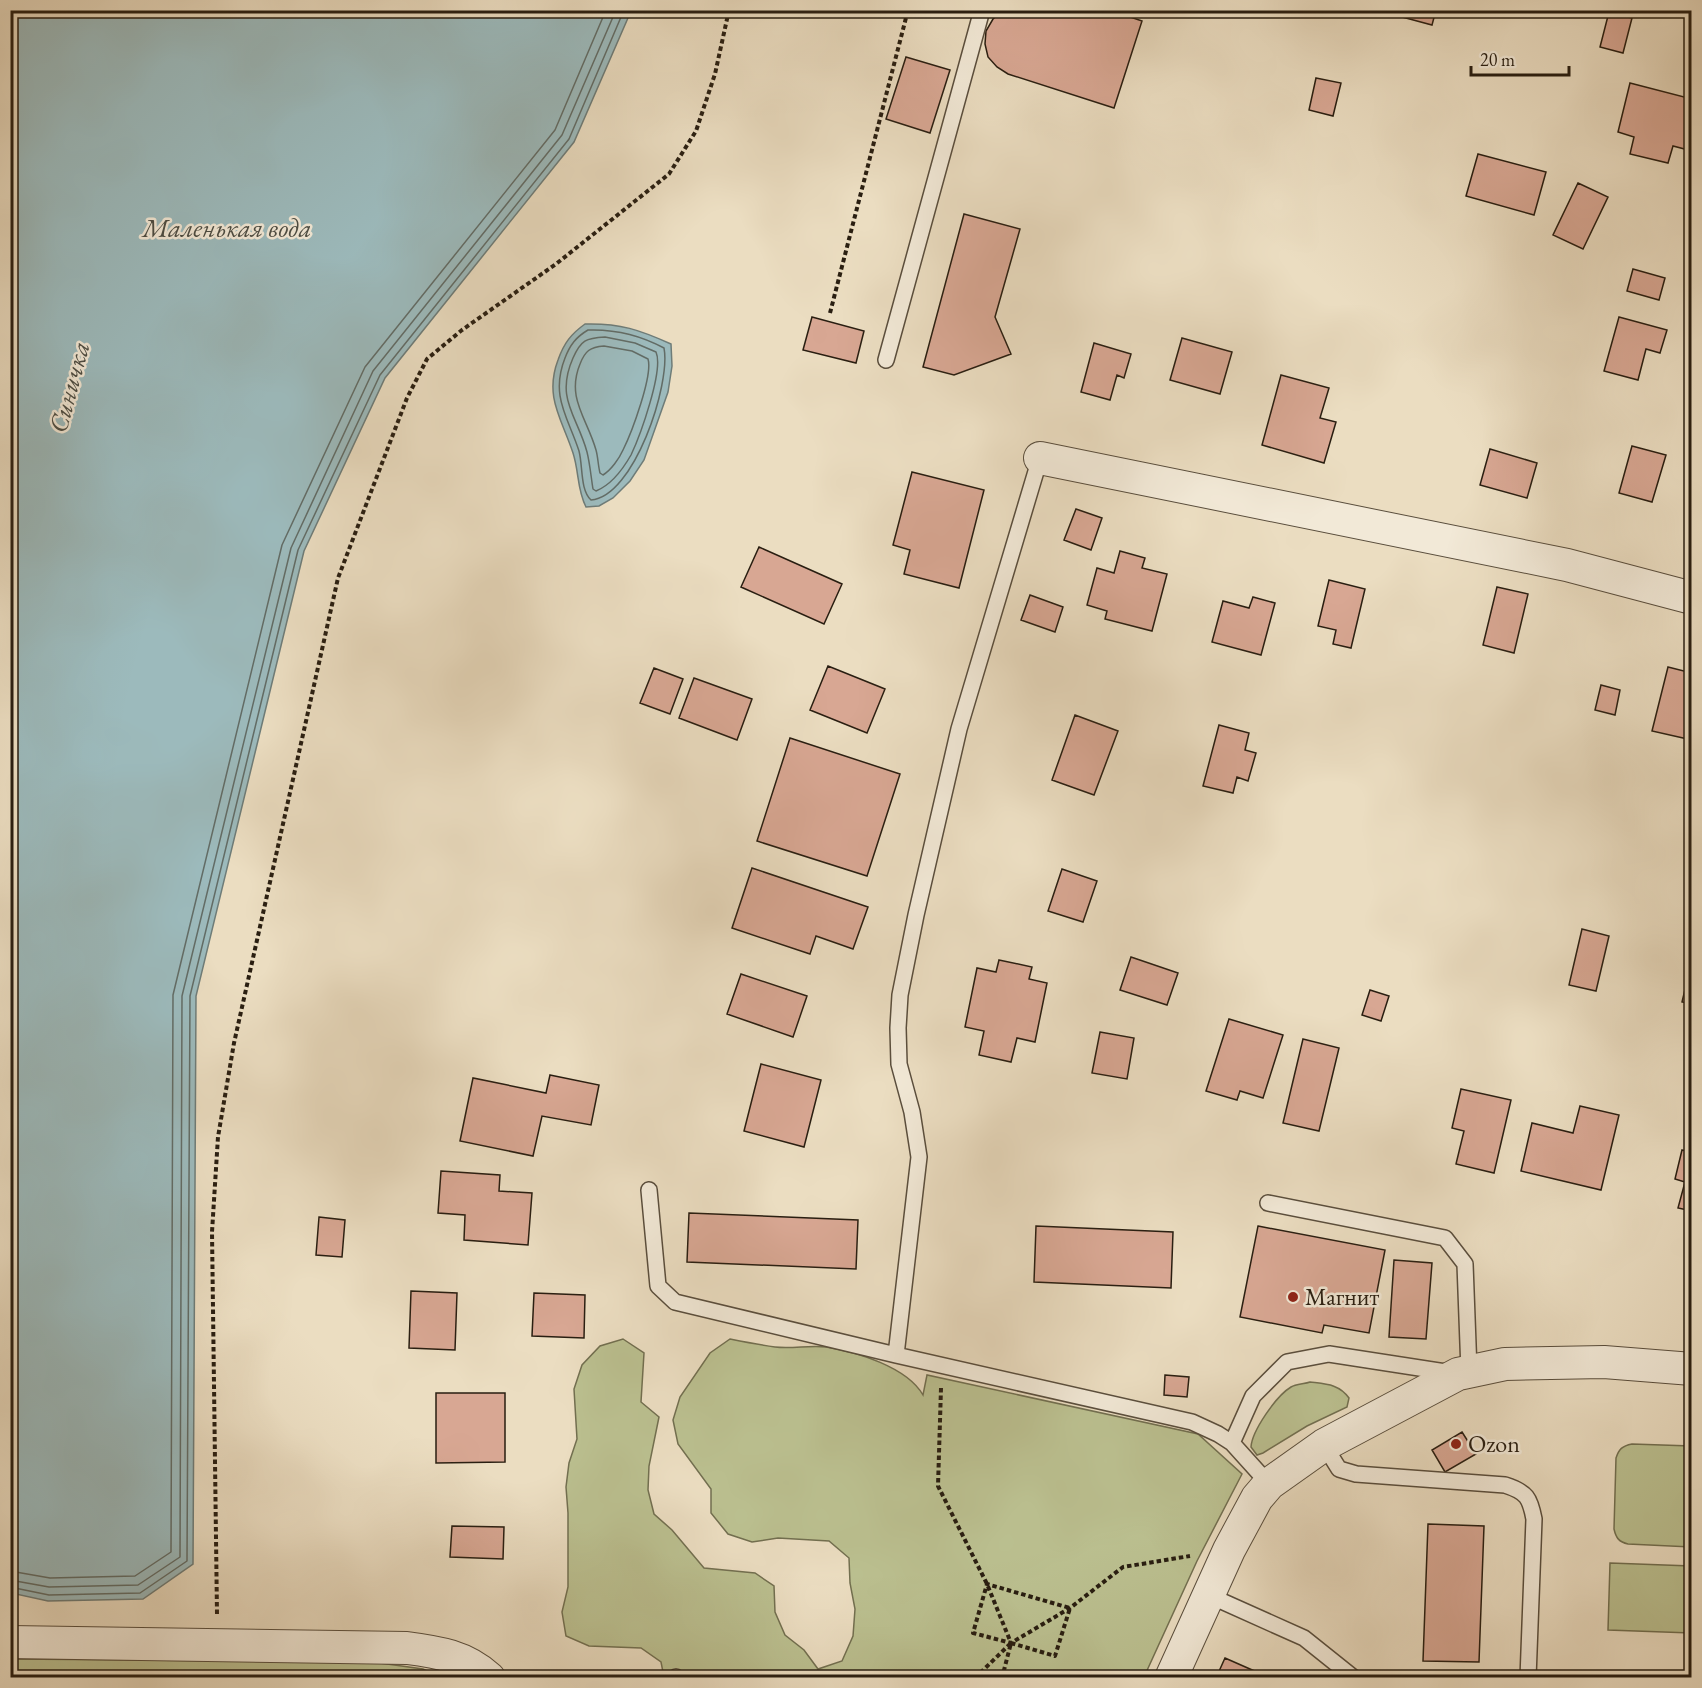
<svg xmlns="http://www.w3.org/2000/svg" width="1702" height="1688" viewBox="0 0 1702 1688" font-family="'EB Garamond',serif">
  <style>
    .green { fill: #bbc090; stroke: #726f50; stroke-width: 1.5 }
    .water { fill: #9cbabc; stroke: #6e7c78; stroke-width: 1.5 }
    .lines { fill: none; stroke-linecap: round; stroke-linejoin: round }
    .shore { stroke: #626c66; stroke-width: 1.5 }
    .building { fill: #d8a793; stroke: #291e11; stroke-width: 1.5 }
    .lane-casing { stroke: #5a4e3d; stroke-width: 18 }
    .street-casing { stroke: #5a4e3d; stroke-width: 34 }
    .path { stroke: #291e11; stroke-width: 4; stroke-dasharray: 4.5 3; stroke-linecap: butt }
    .lane { stroke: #f2e9d7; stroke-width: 15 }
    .street { stroke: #f2e9d7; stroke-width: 32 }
    .poi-dot { fill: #8f2418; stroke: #f2e9d7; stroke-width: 2 }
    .labels { text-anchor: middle; stroke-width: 5; stroke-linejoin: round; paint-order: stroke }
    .poi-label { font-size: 24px; fill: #291e11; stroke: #f2e9d7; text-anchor: start }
    .water-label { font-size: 26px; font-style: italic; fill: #4c4d44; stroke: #f2e9d7 }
  </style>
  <rect width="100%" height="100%" fill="#ebddc1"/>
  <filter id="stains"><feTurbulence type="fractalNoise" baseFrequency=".00333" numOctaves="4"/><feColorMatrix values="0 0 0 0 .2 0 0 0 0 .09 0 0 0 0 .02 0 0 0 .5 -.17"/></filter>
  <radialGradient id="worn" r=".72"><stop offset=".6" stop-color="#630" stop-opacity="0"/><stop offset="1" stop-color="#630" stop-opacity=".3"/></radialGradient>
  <path class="green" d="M623,1339L644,1353L641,1402L659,1417L649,1466L648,1490L654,1514L672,1530L704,1568L755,1573L774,1586L775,1612L785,1635L804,1650L818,1669L842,1661L853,1636L855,1609L850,1583L849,1558L829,1541L778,1538L752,1542L728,1534L711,1513V1489L678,1444L673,1420L680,1397L710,1353L730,1339C745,1342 760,1345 775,1347C792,1349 810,1345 826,1347C857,1352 907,1367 923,1395L927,1375L1198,1434L1242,1474L1197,1561L1144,1677H664L661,1662L641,1648L589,1646L566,1636L562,1612L568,1587V1513L566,1487L569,1463L577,1439L574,1389L582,1365L600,1346Z
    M1310,1382C1326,1384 1339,1384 1349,1398L1347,1407L1307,1426L1263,1453L1257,1455L1251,1447C1252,1431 1276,1396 1291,1387C1296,1384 1305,1384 1310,1382Z
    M1632,1444L1691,1446V1547L1628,1544C1619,1542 1616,1538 1614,1529L1616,1458C1619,1449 1622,1446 1632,1444Z
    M1610,1563L1691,1566V1633L1608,1630Z
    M11,1659L373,1662L423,1669L440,1677L11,1678Z"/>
  <path class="water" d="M11,10L631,11L574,142L385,378L304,551L196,996L193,1564L143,1599L48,1601L11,1593Z
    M585,324C620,323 640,330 671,344L672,366L668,392L644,460L630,481L613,498L599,506L586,507C577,490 579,471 573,453C562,419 544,397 558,360C564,343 571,334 585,324Z"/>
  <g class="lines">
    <path class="shore" d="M588,330C616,329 640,335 664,348C671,384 634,497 591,500C580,490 583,466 579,451C568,417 550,396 565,358C570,345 576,337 588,330Z
      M605,337L635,343L656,352C664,370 640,436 631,455C623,469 611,485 596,491L593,489C591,477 590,464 587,452C577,415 555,399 573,358C581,340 586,338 605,337Z
      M604,346L632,351L648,359C653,375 632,432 623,450C619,459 611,470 603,475L600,473C598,465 598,457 596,450C587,418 566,398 580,364C585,351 590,347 604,346Z
      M10,1571L50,1578L135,1576L171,1552L173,995L282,545L365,367L555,130L606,10
      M10,1580L49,1587L138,1585L180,1557L182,996L291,548L373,371L562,135L616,10
      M10,1587L49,1595L140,1593L187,1561L190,996L298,550L380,375L569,139L624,10"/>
  </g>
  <path class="building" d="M1003,10H1110L1142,21L1114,108L1008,74L997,67L988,57L985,44L986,31L993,19Z
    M1404,10H1436L1432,25L1402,17Z
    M1609,12L1632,18L1623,53L1600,47Z
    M906,57L950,70L930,133L886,119Z
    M1316,78L1341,83L1333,116L1309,110Z
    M1630,83L1692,99V151L1673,146L1668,163L1630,154L1634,137L1618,132Z
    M1478,154L1546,172L1534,215L1466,196Z
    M1578,183L1608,197L1583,249L1553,235Z
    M964,214L1020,229L995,317L1011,354L954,375L923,367Z
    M1633,269L1665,278L1659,300L1627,291Z
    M812,317L864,331L856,363L803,350Z
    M1619,317L1667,330L1660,353L1646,349L1638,380L1604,371Z
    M1182,338L1232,352L1220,394L1170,380Z
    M1094,343L1131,354L1124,378L1117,375L1110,400L1081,392Z
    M1281,375L1329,388L1320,418L1336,422L1324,463L1262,445Z
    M1632,446L1666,455L1652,502L1619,493Z
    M1490,449L1537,463L1527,498L1480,485Z
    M912,472L984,490L959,588L904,574L910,550L893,545Z
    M1076,509L1102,518L1091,550L1064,540Z
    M759,547L842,584L824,624L741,587Z
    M1120,551L1145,558L1142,568L1167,574L1152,631L1105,619L1107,611L1087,605L1097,568L1114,573Z
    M1329,580L1365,589L1351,648L1333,644L1336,630L1318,626Z
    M1497,587L1528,594L1514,653L1483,645Z
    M1030,595L1063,607L1055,632L1021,620Z
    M1253,597L1275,603L1261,655L1212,642L1223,601L1249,608Z
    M828,666L885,689L867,733L810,710Z
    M1668,667L1692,673V740L1652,731Z
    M654,668L683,679L670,714L640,703Z
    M694,678L752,699L737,740L679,718Z
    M1601,685L1620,690L1615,715L1595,710Z
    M1075,715L1118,731L1094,795L1052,780Z
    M1219,725L1249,733L1245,750L1256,753L1248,781L1237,777L1233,793L1203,786Z
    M790,738L900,774L867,876L757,841Z
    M752,868L868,907L853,949L816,936L810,954L732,928Z
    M1062,869L1097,881L1083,922L1048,911Z
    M1582,929L1609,936L1596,991L1569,985Z
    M1131,957L1178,973L1167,1005L1120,990Z
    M999,960L1032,967L1029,979L1047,983L1035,1042L1017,1038L1011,1062L979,1055L984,1031L965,1027L977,968L996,972Z
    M1692,961V1004L1682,1002Z
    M741,974L807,996L793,1037L727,1014Z
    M1370,990L1389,996L1381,1021L1362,1015Z
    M1229,1019L1283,1035L1263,1098L1240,1091L1237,1100L1206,1091Z
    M1100,1032L1134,1038L1127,1079L1092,1073Z
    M1303,1039L1339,1048L1319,1131L1283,1123Z
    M761,1064L821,1080L804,1147L744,1131Z
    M550,1075L599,1085L591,1125L542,1116L533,1156L460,1141L473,1078L546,1093Z
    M1461,1089L1511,1100L1494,1173L1456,1164L1464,1131L1452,1128Z
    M1580,1106L1619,1115L1601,1190L1521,1171L1532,1123L1573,1133Z
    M1682,1150L1692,1152V1211L1678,1208L1685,1182L1675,1179Z
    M441,1171L500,1175L499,1191L532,1193L528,1245L464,1240L465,1215L438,1213Z
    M689,1213L858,1220L856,1269L687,1262Z
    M319,1217L345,1220L342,1257L316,1255Z
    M1036,1226L1173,1232L1171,1288L1034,1282Z
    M1258,1226L1385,1250L1369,1333L1324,1325L1322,1333L1240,1317Z
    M1394,1260L1432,1263L1426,1339L1389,1337Z
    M411,1291L457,1293L455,1350L409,1348Z
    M534,1293L585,1295L584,1338L532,1336Z
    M1165,1375L1189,1377L1187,1397L1164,1395Z
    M436,1393H505V1462L436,1463Z
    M1462,1432L1476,1454L1445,1472L1432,1450Z
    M1428,1524L1484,1526L1479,1662L1423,1661Z
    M452,1526L504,1527L503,1559L450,1557Z
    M1225,1658L1259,1673L1257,1678H1216Z
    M547,1671L636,1678H547Z"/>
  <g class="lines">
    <g class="lane-casing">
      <path id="lane" d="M886,360L982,10
        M649,1190L658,1286L675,1302L896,1355L1192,1422L1218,1434L1232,1443
        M1268,1203L1445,1238L1465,1264L1469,1371
        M896,1355L919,1157L912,1112L899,1064L898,1028L900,995L916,915L959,729L1040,458
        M1324,1445L1339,1469L1356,1474L1505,1485C1527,1492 1530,1498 1534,1519L1528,1678
        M1269,1484L1232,1443L1253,1396L1287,1362L1329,1354L1452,1373
        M1208,1595L1304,1638L1354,1678
        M676,1678V1677"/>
    </g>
    <g class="street-casing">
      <path id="street" d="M1040,458L1567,565L1692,598
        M10,1642L407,1648C438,1652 465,1656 489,1678
        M1171,1678L1229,1550L1257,1498L1269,1484L1324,1445L1458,1374L1505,1364L1604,1362L1692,1369"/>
    </g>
    <path class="path" d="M830,313L908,10
      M941,1388L938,1486L987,1584L1011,1643
      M217,1614L212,1232L218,1137L234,1043L338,578L407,398L427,359L462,330L556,264L669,174L696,131L715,74L729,10
      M1011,1643L1055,1656L1070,1608L987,1584L973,1633L1011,1643L1070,1608L1123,1567L1190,1556
      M975,1678L1011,1643L1002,1678"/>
    <use href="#lane" class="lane"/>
    <use href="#street" class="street"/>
  </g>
  <g class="poi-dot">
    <circle cx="1293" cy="1297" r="6"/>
    <circle cx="1456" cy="1444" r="6"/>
  </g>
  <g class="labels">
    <g class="poi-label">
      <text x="1305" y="1305">Магнит</text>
      <text x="1468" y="1452">Ozon</text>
    </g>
    <g class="water-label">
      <text x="227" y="237">Маленькая вода</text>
      <text transform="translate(69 387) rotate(-75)" y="9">Синичка</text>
    </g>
  </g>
  <rect width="1702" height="1688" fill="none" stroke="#ebddc1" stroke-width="36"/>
  <rect x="12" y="12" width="1678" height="1664" fill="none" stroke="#291e11" stroke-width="3"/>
  <rect x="18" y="18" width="1666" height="1652" fill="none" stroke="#291e11" stroke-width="1.5"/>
  <path d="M1471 66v9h98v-9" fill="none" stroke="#291e11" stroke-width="3"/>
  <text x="1480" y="66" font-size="18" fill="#291e11" stroke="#f2e9d7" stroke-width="4.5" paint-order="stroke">20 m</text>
  <rect width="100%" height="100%" filter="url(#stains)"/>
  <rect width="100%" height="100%" fill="url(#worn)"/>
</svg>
